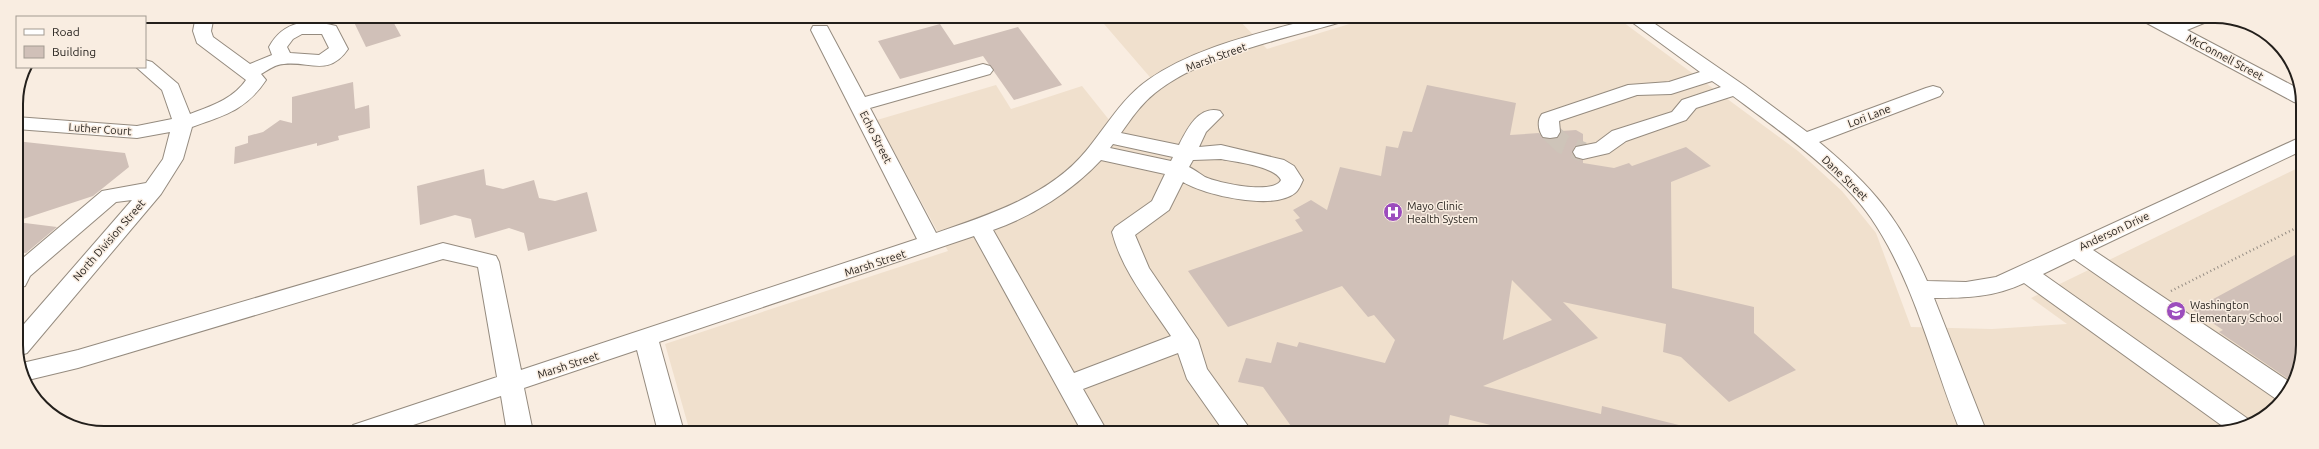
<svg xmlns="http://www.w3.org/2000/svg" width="2319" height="449" viewBox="0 0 2319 449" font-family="Ubuntu,sans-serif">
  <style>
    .built { fill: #f0e0cd }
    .building { fill: #d0c0b8; fill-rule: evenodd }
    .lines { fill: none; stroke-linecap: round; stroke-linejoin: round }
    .minor-tunnel { stroke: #cec4b9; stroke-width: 20; stroke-dasharray: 20 10; stroke-linecap: butt }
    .minor-casing { stroke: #958b7f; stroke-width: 2 }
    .path { stroke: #958d84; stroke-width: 2.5; stroke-dasharray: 1 3; stroke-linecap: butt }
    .minor { fill: #fff; fill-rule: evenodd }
    .labels { text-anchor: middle; stroke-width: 3; stroke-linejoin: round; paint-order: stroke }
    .street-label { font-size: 11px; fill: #231f1b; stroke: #f9ede1 }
    .poi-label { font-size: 11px; fill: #231f1b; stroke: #f9ede1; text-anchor: start }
    .rim { fill: none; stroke: #231f1b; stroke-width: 2 }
  </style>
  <rect width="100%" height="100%" fill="#f9ede1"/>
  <path class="built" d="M1101,16H1235L1267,49L1376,16L1616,17L1798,151L1842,191L1876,233L1911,327L1992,329L2067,324L2031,298L2302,166V357L2291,389L2273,411L2221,433L690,432L665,344L948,251L877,120L996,85L1011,109L1082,86L1114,126L1155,83L1098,17Z"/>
  <path class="building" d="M351,16H390L401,36L366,47Z
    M940,24L954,45L1018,27L1062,85L1014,100L983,56L900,79L878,41Z
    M353,82L355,109L369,105L370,128L338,136L339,140L317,146V143L234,164L235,147L248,143V136L263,132L280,120L292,123V97Z
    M1427,85L1516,103L1510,135L1539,133L1543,138L1550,139L1558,138L1561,131L1576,130L1583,134V144L1575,146L1572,153L1576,158L1583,160V163L1614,168L1629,163L1632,166L1686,147L1711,166L1671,182L1672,288L1754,307V333L1796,370L1729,402L1681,357L1663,352L1666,324L1563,302L1598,338L1483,386L1601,414L1602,406L1687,427L1686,433H1523L1450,415L1447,433H1296L1263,387L1238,382L1246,358L1271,363L1277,342L1297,347L1299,342L1385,363L1395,340L1374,315L1368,317L1342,286L1228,327L1188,271L1303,231L1295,220L1300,218L1293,210L1311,200L1327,210L1340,167L1381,176L1386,146L1398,148L1403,131L1412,132ZM1512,280L1552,320L1503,340Z
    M16,141L125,153L129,167L93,196L17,221Z
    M484,169L486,185L503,189L534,180L539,198L555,201L587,192L597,231L528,251L524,233L509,228L475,238L471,219L455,215L420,225L417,186Z
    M17,222L57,227L26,253L17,252Z
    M2302,251V357L2296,377L2290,380L2219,332L2223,330L2193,310Z"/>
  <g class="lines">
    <path class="minor-tunnel" d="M1550,132L1563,144L1583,152"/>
    <g class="minor-casing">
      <path id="minor" d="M196,16H214L211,31L213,37L250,64L272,55L269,47C284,20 308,19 336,26L348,49C329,77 310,61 284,64C276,64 268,70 261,74L266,80C246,110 225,115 192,127L183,159L161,194L27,353L18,356V331L132,200L116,202L30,276L25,286L17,288V263L102,191L146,183L163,159L170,132L137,138L16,129V117L137,126L172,119L162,90L136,67H145V60L152,62L178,84L190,114C211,106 233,99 246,80L197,43L193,31ZM302,34H322L329,48L319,55L290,53L287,47L293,39Z
        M1321,16H1351L1348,20C1289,38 1203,54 1155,93C1141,104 1131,119 1121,133L1179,145C1187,129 1199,105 1220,111L1223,115L1206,132L1199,147L1221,145L1284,160L1294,166L1303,180C1301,184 1299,190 1295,193C1273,211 1204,195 1183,182L1169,210L1135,235L1149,268L1198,340L1207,369L1253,433H1225L1187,379L1178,353L1083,389L1108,433L1082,432L974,236L659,342L684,432H658L637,350L524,388L533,432H507L501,396L392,432H349L353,425L497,377L478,267L443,259L78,368L28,380L18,364L78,350L443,243L496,256L499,262L521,370L917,239L811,30L813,26H827L865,97L983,64L990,66L993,70L990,74L870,108L936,233C989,215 1050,195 1086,151C1106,127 1122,98 1148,80C1198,45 1264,33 1321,16ZM1113,144L1173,157L1171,161L1110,148ZM1221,159C1236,162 1274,166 1281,180C1274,195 1218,183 1205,177C1200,174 1195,170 1189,167L1193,160ZM1101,160L1165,174L1152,201L1115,227L1112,232C1122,271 1149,303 1171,336L1074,373L993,230C1033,216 1072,191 1101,160Z
        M1625,17H1645L1745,86L1807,132L1926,88L1933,86L1940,88L1943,92L1940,96L1819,142C1872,186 1899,218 1927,281L1966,282L1996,277L2301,137V151L2093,250L2293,384L2281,402L2279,401L2074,259L2043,274L2251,421L2228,430L2024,283C1995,297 1966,298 1934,298L1987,433H1961C1932,362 1915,282 1871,218C1841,174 1776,128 1733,96L1696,108L1686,120L1626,141L1609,153L1583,159L1576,157L1573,152L1576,147L1596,143L1612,131L1672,112L1682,100L1721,87L1712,81L1671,94L1637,95L1559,121L1560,132L1557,137L1550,138L1543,137C1538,130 1537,120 1542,114L1628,85L1669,82L1700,72Z
        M2140,17H2162L2173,22L2187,17H2212L2209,21L2187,30L2301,90V104L2294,102L2143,21Z"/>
    </g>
    <path class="path" d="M2171,291L2302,225"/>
    <use href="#minor" class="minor"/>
  </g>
  <defs>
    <g id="hospital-disc" transform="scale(1)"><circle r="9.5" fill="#9c4dbd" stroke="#f9ede1"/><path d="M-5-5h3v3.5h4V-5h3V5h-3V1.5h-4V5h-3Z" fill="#fff"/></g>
    <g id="school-disc" transform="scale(1)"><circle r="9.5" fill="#9c4dbd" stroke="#f9ede1"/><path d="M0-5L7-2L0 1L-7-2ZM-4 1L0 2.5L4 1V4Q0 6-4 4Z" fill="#fff"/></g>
  </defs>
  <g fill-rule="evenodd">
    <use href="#hospital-disc" x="1393" y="212"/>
    <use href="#school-disc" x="2176" y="311"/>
  </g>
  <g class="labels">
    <g class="street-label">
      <text transform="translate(1216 57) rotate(-20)" y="4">Marsh Street</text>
      <text transform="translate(2225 57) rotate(28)" y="4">McConnell Street</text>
      <text transform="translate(1869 116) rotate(-21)" y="4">Lori Lane</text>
      <text transform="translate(100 129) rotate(4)" y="4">Luther Court</text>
      <text transform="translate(876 137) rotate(63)" y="4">Echo Street</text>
      <text transform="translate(1845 178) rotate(44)" y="4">Dane Street</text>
      <text transform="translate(2114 231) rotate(-25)" y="4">Anderson Drive</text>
      <text transform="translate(109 240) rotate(-49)" y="4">North Division Street</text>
      <text transform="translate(875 263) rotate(-18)" y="4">Marsh Street</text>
      <text transform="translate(568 365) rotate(-18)" y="4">Marsh Street</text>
    </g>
    <g class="poi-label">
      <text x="1407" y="210">Mayo Clinic<tspan x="1407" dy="13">Health System</tspan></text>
      <text x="2190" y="309">Washington<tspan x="2190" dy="13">Elementary School</tspan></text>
    </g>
  </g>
  <path d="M0 0H2319V449H0ZM104 23H2215A81 81 0 0 1 2296 104V345A81 81 0 0 1 2215 426H104A81 81 0 0 1 23 345V104A81 81 0 0 1 104 23Z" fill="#f9ede1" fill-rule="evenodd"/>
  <path class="rim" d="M104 23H2215A81 81 0 0 1 2296 104V345A81 81 0 0 1 2215 426H104A81 81 0 0 1 23 345V104A81 81 0 0 1 104 23Z"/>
  <rect x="16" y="16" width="130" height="52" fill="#f9ede1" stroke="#a39b92"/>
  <rect x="24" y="29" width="20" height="6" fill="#ffffff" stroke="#a39b92"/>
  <text x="52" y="36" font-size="12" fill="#231f1b">Road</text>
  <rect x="24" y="46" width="20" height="12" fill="#d0c0b8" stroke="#a39b92"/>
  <text x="52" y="56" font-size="12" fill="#231f1b">Building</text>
</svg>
